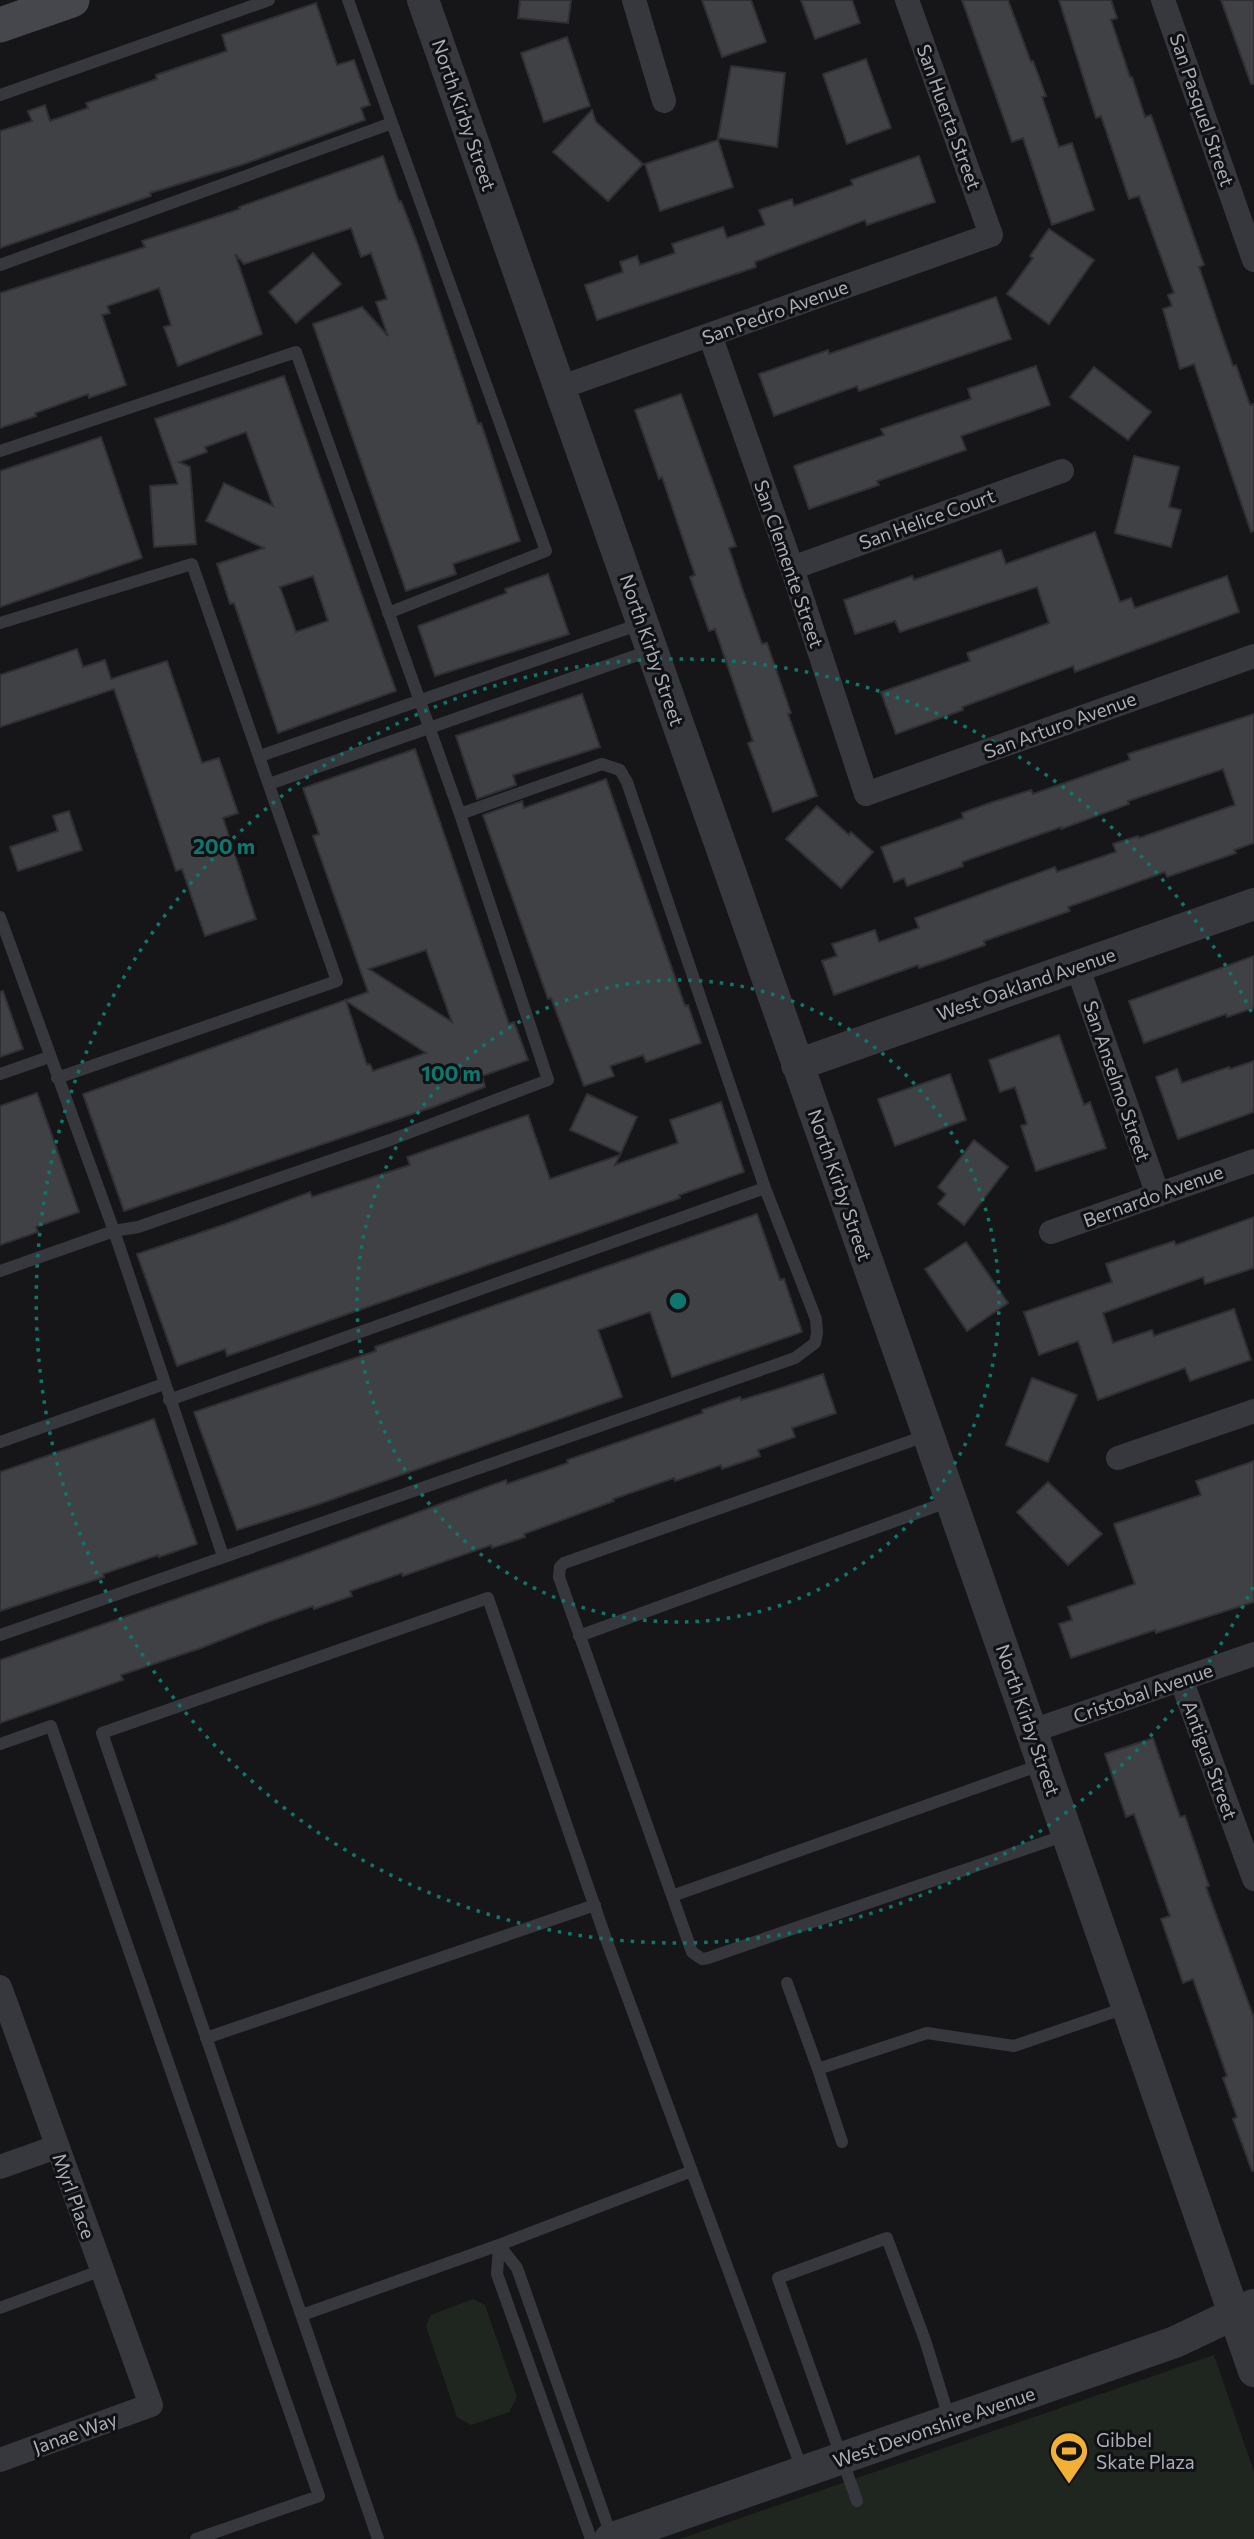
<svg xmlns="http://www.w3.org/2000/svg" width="1254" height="2539" viewBox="0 0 1254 2539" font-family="Commissioner,sans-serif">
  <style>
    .green { fill: #1e261f }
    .building { fill: #404145; stroke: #303034; stroke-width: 2; fill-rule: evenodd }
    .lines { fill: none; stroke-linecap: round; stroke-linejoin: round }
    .service { stroke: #37383d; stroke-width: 12 }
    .minor { stroke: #37383d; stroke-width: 24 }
    .tertiary { stroke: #37383d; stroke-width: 32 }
    .secondary { stroke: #45474d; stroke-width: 35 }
    .ring { fill: none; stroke: #0f766e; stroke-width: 3.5; stroke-dasharray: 3.5 7 }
    .labels { text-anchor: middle; stroke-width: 6; stroke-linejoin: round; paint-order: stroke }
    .street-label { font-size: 19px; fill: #a8adb8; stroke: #111113 }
    .poi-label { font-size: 19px; fill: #a8adb8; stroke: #111113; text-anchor: start }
    .centre { fill: #0f766e; stroke: #111113; stroke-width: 3.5 }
    .ring-label { font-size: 21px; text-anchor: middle; font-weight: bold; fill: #0f766e; stroke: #111113; stroke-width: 6; stroke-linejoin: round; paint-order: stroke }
  </style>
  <rect width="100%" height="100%" fill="#161618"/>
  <path class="green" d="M473,2299L485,2305L517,2397L509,2412L471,2425L457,2417L426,2326L431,2315Z
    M1214,2355L1254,2472V2539H680Z"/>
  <path class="building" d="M520,0H571L568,23L518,18Z
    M702,0H751L766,42L722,57Z
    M801,0H852L860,23L815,39Z
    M962,0H1008L1031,62L1033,61L1046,96L1042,97L1059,147L1072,143L1094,210L1052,225L1023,138L1012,142Z
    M1059,0H1111L1117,18L1111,20L1130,77H1132L1145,117L1151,115L1204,265L1199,267L1219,326L1233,366L1236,365L1250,405L1254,404V531L1251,532L1194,364L1180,369L1163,309L1172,306L1168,295L1174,293L1139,196L1129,199L1101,116L1096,118Z
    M1221,0H1254V84H1251Z
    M316,3L337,65L354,60L370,105L361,108L365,120L244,164L150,193L151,196L0,248V131L32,121L28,111L45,105L50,121L88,108L86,103L157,79L156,75L227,51L222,35Z
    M567,37L590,106L544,122L521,53Z
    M866,59L891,128L847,144L823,74Z
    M731,66L785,73L777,147L718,138Z
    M592,110L596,122L643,164L608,201L553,152Z
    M718,140L733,187L660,211L645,164Z
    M383,156L399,202L401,201L418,245L478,424L481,423L520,541L453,564L456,574L406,591L313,324L362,307L388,336L376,302L387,299L371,253L361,257L351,228L244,264L235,254L262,334L178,366L164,327L171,325L159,288L107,306L110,313L102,315L126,385L89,398L88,394L35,413L36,416L0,428V293L145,247L142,241L240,209L239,207Z
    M919,156L935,202L867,225L865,220L755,262L756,267L597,320L585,285L623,272L620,262L637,256L640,265L675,253L672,244L723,227L727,238L765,225L759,210L792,199L794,206L853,185L851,180Z
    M1049,229L1094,260L1049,324L1007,294L1033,258L1030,256Z
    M313,253L341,284L296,323L269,292Z
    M996,297L1011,339L859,391L857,386L774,416L759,374L828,350L829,354Z
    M1036,366L1050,405L961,436L966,450L877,481L879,485L809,509L794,466L884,435L881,429L971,399L968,389Z
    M1094,367L1151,412L1128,440L1070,397Z
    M284,376L396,691L278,733L234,603L230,604L217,564L264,548L206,521L224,483L273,506L246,432L205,447L207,452L179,462L190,467L196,544L154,547L150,486L178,484L155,419ZM313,576L328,621L296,632L280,587Z
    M681,394L736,546L729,548L742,588L762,644L767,643L791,713L788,714L817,796L773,812L748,743L753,741L715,629L709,631L690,577L695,575L662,477L659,479L635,410Z
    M101,437L142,558L0,607V471Z
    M1134,456L1179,467L1169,507L1181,510L1171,547L1115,533Z
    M1095,532L1120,602L1131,598L1135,608L1227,576L1239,612L1075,672L1073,666L962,707L963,710L896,734L881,692L970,661L967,653L1049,623L1037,587L900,632L895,621L855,634L844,600L912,576L914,580L1001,550L1006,564Z
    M548,574L569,634L435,676L418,626L507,593L505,589Z
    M77,649L83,667L105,660L111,679L167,661L202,763L219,758L238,813L223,818L256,919L205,936L182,869L176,871L114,689L0,727V675Z
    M582,694L600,747L513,775L516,785L477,799L456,736Z
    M1254,714V843L1234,850L1236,853L1167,877L1165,872L1068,907L1070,911L984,941L985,945L946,959L919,968L918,965L834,995L822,961L837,956L832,944L875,930L879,942L919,928L915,918L1055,867L1057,872L1116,852L1113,844L1138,836L1139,838L1235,805L1223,769L1128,801L1129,804L1061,829V827L962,862L963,866L907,886L904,878L894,882L881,847L963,818L962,813L990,803L1031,790L1033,794L1130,760L1128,754Z
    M415,749L509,1024L514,1022L528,1060L482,1076L485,1087L436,1106L124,1211L83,1094L368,992L313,836L319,834L303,788ZM426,950L452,1022L369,969ZM346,1001L426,1053L373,1071L370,1064L367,1065Z
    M606,779L685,1006L688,1005L701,1043L646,1062L643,1055L610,1066L614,1076L584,1086L551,998L548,999L483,815L522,801L524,808Z
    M817,806L849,835L851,832L873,852L841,888L786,839Z
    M69,811L82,850L18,871L10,847L58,831L53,816Z
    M1254,956V1008L1227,1017L1226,1014L1144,1043L1129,1001Z
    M3,991L23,1049L0,1057V992Z
    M1059,1035L1084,1105L1090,1102L1106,1148L1036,1171L1021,1126L1027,1124L1015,1087L1000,1092L989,1060Z
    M1254,1061V1112L1178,1139L1156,1077L1177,1069L1182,1083L1229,1067L1230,1069Z
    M950,1074L966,1120L895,1146L878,1099Z
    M37,1093L79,1212L36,1227L38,1232L0,1245V1106Z
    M587,1094L637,1117L621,1153L570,1130Z
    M721,1102L744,1172L679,1195L680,1198L227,1356L225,1349L177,1366L137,1254L226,1224L310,1192L312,1197L410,1165L407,1157L528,1115L550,1179L620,1155L615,1165L678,1143L670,1120Z
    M974,1140L1008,1167L964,1225L938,1204L946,1194L938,1187Z
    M757,1214L780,1280L784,1279L802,1332L672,1377L650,1312L598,1330L622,1397L316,1505L237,1530L194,1412L376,1351L375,1347Z
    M1254,1217V1268L1205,1284L1203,1277L1103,1313L1113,1343L1152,1330L1154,1336L1234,1309L1251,1360L1190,1381L1185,1368L1098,1400L1078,1341L1039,1355L1024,1312L1112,1282L1106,1264L1174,1241L1176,1245Z
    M966,1242L1008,1303L967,1331L925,1269Z
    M823,1374L836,1413L792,1428L795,1437L758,1450L760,1456L722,1469L721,1465L675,1481L674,1478L613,1499L614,1501L524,1534L525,1537L492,1548L491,1545L403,1576L402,1573L350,1591L352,1596L314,1609L313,1606L265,1623L201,1648L121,1675L123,1680L0,1723V1660L297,1557L473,1492L506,1480L507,1484L568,1463L567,1460L703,1413L702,1410L740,1397L741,1400L778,1389Z
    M1032,1378L1077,1395L1048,1462L1006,1445Z
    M154,1419L197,1544L159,1557L158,1555L103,1574L104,1577L0,1611V1472Z
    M1254,1461V1602L1156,1633L1155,1630L1071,1658L1059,1624L1072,1620L1068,1607L1135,1584L1114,1524L1201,1495L1196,1481Z
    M1048,1482L1102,1534L1068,1565L1017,1512Z
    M1153,1738L1180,1817L1185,1816L1209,1886L1206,1887L1254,2018V2171H1252L1233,2119L1237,2117L1223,2078L1227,2076L1193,1979L1183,1983L1161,1919L1170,1916L1134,1814L1126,1817L1105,1754Z"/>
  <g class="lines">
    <path class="service" d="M348,0L392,123
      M0,95L269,0
      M0,265L392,123L546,551L388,613
      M0,451L296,352L460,814L548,1080L390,1140L138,1227L114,1231L0,917
      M0,623L192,564L337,981L57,1078
      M260,756L643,623
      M269,784L652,650
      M0,1074L49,1057
      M0,1271L114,1231L223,1556
      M169,1400L765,1188
      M928,1435L564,1563L560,1567L559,1577L692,1952L702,1959L708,1958L1066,1835
      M0,1442L164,1384
      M0,1635L795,1358L815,1343L817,1333L816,1319L765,1188L627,782L620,770L602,764L460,814
      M579,1636L950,1501
      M0,1744L51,1726L319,2496L196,2539
      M672,1896L1043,1764
      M787,1983L818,2069L927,2033L1014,2046L1128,2007
      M206,2038L595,1905
      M818,2069L842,2142
      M499,2245L517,2268L612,2538
      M499,2245L497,2274L591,2539
      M0,2308L102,2270
      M302,2315L499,2245L692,2171
      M857,2501L778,2278L887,2238L925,2340L950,2421
      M378,2539L102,1733L488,1598L606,1939L803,2472"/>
    <path class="minor" d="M634,0L664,101
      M1163,0L1254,260
      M710,335L792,568L866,794L1254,656
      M559,388L991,235L907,0
      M792,568L1062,471
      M1077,966L1158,1195
      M1051,1232L1254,1161
      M1118,1458L1254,1411
      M1181,1679L1254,1879
      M1032,1731L1254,1654
      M0,1987L151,2405L0,2460
      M0,2167L56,2147"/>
    <path class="tertiary" d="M423,0L928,1434L1254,2371
      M797,1065L1254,904
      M610,2539L1175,2342L1253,2305"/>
    <path class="secondary" d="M0,25L72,0"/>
  </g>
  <g class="ring">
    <circle cx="678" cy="1301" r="321"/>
    <path d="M1253 1587A642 642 0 1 1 1253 1015"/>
  </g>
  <defs>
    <g id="stadium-pin" transform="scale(2.0125)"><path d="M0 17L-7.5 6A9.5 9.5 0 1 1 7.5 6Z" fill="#f2b134" stroke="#111113"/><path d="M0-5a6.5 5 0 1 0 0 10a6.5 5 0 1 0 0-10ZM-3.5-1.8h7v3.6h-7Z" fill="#111"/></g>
  </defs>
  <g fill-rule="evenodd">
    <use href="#stadium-pin" x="1069" y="2451"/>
  </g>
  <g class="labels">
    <g class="street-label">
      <text transform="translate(1202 110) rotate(71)" y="7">San Pasquel Street</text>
      <text transform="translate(464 115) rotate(71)" y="7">North Kirby Street</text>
      <text transform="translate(949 117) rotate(70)" y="7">San Huerta Street</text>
      <text transform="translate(775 312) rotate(-20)" y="7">San Pedro Avenue</text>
      <text transform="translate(927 519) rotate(-20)" y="7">San Helice Court</text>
      <text transform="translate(789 564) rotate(71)" y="7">San Clemente Street</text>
      <text transform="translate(652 650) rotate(71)" y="7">North Kirby Street</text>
      <text transform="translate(1060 725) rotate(-20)" y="7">San Arturo Avenue</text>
      <text transform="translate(1026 984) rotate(-19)" y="7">West Oakland Avenue</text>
      <text transform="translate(1117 1081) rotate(71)" y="7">San Anselmo Street</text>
      <text transform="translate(840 1185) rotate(71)" y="7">North Kirby Street</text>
      <text transform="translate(1153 1196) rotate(-20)" y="7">Bernardo Avenue</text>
      <text transform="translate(1143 1693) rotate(-19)" y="7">Cristobal Avenue</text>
      <text transform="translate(1028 1720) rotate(71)" y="7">North Kirby Street</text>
      <text transform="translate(1210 1760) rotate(70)" y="7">Antigua Street</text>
      <text transform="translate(74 2196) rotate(70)" y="7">Myrl Place</text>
      <text transform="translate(934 2427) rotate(-19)" y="7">West Devonshire Avenue</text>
      <text transform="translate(75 2433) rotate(-20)" y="7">Janae Way</text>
    </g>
    <g class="poi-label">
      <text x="1096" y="2447">Gibbel<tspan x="1096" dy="22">Skate Plaza</tspan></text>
    </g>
  </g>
  <circle cx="678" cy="1301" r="10" class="centre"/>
  <g class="ring-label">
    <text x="224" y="854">200 m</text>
    <text x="451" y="1081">100 m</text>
  </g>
</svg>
